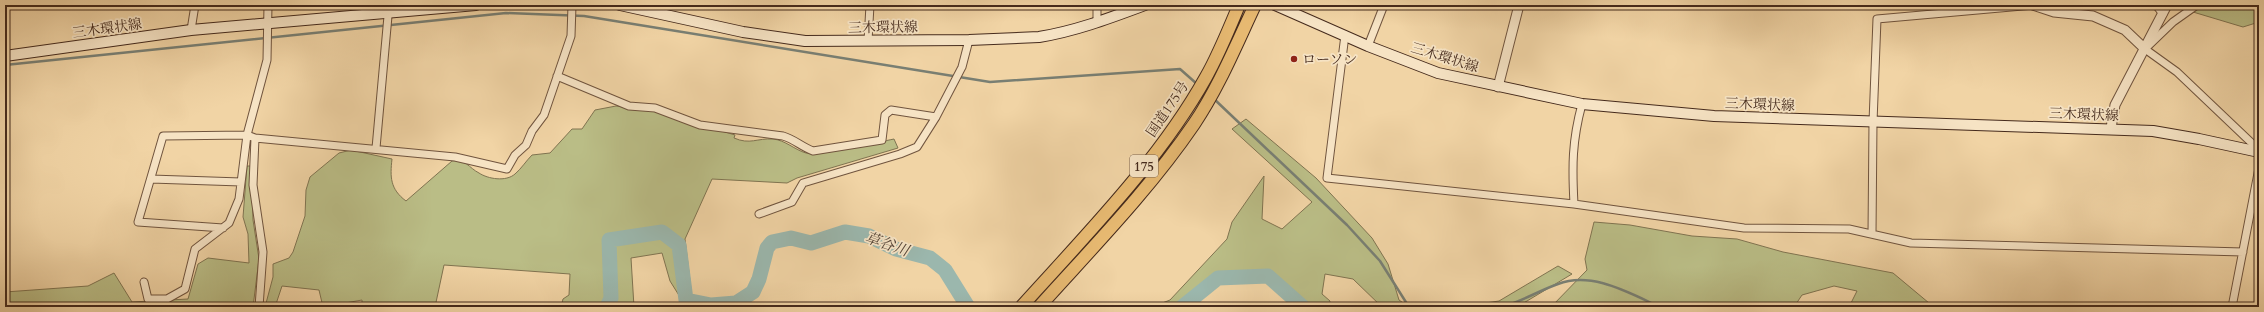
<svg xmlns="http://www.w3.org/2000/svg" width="2264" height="312" viewBox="0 0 2264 312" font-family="Cardo,'Noto Serif JP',serif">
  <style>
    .green { fill: #babd86; stroke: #807451 }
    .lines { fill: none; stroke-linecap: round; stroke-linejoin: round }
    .stream { stroke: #797f73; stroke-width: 2.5 }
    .river { stroke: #9bb7ad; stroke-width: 15 }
    .minor-casing { stroke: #70543e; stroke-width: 9 }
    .tertiary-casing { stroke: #70543e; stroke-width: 11 }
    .secondary-casing { stroke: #452a1c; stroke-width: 12 }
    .trunk-casing { stroke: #452a1c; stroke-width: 14 }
    .minor { stroke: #f6e3c4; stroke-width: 7 }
    .tertiary { stroke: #f6e3c4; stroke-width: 9 }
    .secondary { stroke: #f6e3c4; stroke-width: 10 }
    .trunk { stroke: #e8ba72; stroke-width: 12 }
    .poi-dot { fill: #8f2418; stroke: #f6e3c4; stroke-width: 1.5 }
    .labels { text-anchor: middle; stroke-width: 3.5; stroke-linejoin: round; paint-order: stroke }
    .shield { fill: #f6e3c4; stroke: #7a624e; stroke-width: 1 }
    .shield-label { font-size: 13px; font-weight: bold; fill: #452a1c }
    .street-label { font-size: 14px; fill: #452a1c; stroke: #f6e3c4 }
    .poi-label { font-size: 14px; fill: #452a1c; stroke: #f6e3c4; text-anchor: start }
    .water-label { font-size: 15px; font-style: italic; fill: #564639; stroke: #f6e3c4 }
  </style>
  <rect width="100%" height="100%" fill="#f1d4a5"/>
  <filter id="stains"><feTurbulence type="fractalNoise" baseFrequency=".005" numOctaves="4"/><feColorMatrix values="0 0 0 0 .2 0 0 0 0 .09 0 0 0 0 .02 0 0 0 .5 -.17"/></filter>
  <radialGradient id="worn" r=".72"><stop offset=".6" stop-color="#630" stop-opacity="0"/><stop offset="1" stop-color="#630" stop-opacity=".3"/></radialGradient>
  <path class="green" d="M2185,5H2259V22L2243,27L2183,9Z
    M616,106L656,111L735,135L734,138C750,145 757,138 773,139C785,140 795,150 806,153C816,155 880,142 894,139L898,148L797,178L787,183L712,179L685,239L693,306L685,305L670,281L662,253L631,258L634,307H561L563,299L569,295L570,274L444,265L435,307H362V300L323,307L319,290L282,286L275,307H265L273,277V264L289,258L293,252L305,216L306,190L310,177L339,153L351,150L392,159C390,177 390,189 406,201L452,161C465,158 469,168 479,173C488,179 506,182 515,174C521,169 526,161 532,155L550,153L572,129H582L595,110Z
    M1246,119L1316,178L1372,238L1388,264L1399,300L1409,307H1382L1353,279L1325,274L1322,294L1330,301L1329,307H1307L1303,301L1278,278L1211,279L1191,292L1184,307H1152L1170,300L1227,239L1232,222L1264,176L1262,219L1282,229L1312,202L1232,129Z
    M247,166H251L253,220L259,259L253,307H5V292L88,286L114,273L132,302L188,299L198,264L208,258L249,263L248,234L243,217Z
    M1594,222L1630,225L1692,236L1737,239L1783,252L1893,273L1929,303L1928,307H1849L1857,291L1834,286L1802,295L1794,307H1551L1587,270L1585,259Z
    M1558,266L1572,274L1517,307H1459L1499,301Z"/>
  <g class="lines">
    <path class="stream" d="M5,65L506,13L584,16L990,82L1180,69L1197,84
      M1213,98L1347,225L1380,261L1409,307
      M1501,307C1521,302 1538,291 1558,284C1592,271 1629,293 1660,307
      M1692,307H1705"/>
    <path class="river" d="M607,307L611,298L609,240L662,232L679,245L686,300L711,305L736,303L753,292L759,279L767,248L772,242L791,238L811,243L845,232L869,236L896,249L930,258L945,270L968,307
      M1182,307L1218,278L1268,276L1303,307"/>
    <g class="minor-casing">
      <path id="minor" d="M1097,5V23
        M2156,5L2163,14
        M2197,5L2173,22L2145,49L2177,72L2259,150
        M191,30L195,5
        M1345,35L1327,178L1574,204L1744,228L1849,229L1911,243L2243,252
        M868,41L870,5
        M1368,46L1384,5
        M557,76L629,106L655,108L700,125L783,136C794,139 802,147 813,151L882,140L885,115L891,110L936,117
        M255,138L455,157L507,169L515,155L526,145L532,131L544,115L571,36L572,5
        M376,148L389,5
        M151,179L241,182
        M1574,204C1572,166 1572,141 1582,104
        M759,214L792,202L803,183L900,154L917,147L936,117L962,67L969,40
        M223,228L138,222L163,136L247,135L255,138L253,185L263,252L259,307
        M1872,234L1873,122L1877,19L2034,5
        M144,282L148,299H167L185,289L195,249L229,223L239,199L247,135L267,60L268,5
        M2232,307L2259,168"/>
    </g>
    <g class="tertiary-casing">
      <path id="tertiary" d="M2033,5L2054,12L2093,16L2125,30L2145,49
        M1498,87L1519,5
        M2111,128L2115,105L2167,5"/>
    </g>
    <g class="secondary-casing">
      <path id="secondary" d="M620,5L743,32L805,41L969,40L1039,37C1076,31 1110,18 1145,5
        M1275,5L1368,46L1438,73L1582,104L1714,116L2153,131L2199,139L2259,152
        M5,56L191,30L476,5"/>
    </g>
    <g class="trunk-casing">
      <path id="trunk" d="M1021,307C1085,236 1160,160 1206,77C1219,54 1229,29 1239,5
        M1039,307C1092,248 1149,190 1194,124C1219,87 1236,45 1255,5"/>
    </g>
    <use href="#minor" class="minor"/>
    <use href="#tertiary" class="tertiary"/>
    <use href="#secondary" class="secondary"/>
    <use href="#trunk" class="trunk"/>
  </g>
  <circle class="poi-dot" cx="1294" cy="59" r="4"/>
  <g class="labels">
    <rect class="shield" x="1130" y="155" width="28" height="22" rx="3"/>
    <g class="shield-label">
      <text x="1144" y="171">175</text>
    </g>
    <g class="street-label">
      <text transform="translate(883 27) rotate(-1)" y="5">三木環状線</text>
      <text transform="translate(107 28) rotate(-8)" y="5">三木環状線</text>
      <text transform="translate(1445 57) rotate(17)" y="5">三木環状線</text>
      <text transform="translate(1760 104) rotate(2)" y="5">三木環状線</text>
      <text transform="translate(1167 109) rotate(-56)" y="5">国道175号</text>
      <text transform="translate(2084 114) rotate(2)" y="5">三木環状線</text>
    </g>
    <g class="poi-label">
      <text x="1302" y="64">ローソン</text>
    </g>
    <g class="water-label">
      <text transform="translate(887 244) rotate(19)" y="5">草谷川</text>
    </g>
  </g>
  <rect width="2264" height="312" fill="none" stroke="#f1d4a5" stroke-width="20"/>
  <rect x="6" y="6" width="2252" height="300" fill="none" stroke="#452a1c" stroke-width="2"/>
  <rect x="10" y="10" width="2244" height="292" fill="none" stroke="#452a1c"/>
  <rect width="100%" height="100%" filter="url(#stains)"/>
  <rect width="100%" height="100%" fill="url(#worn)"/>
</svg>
